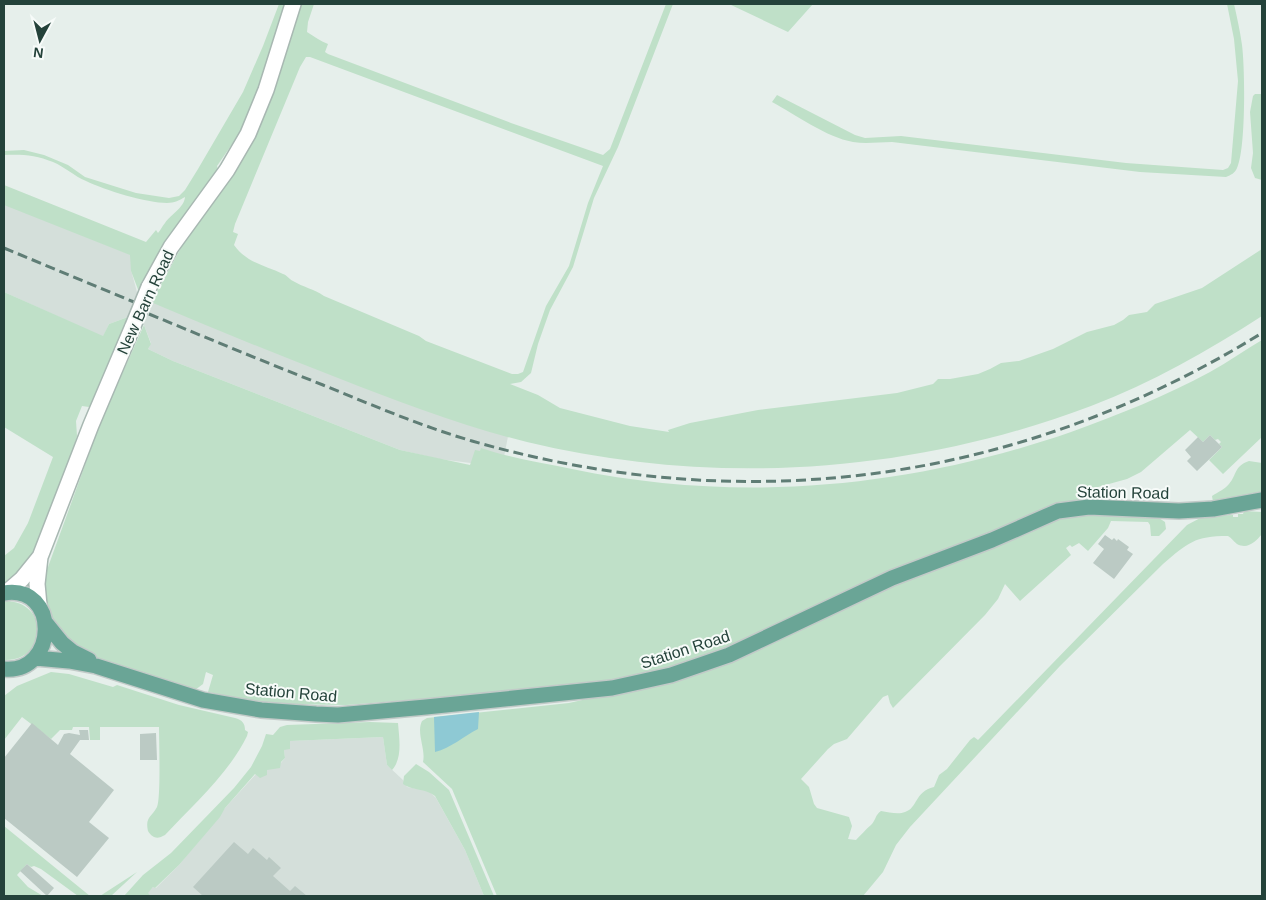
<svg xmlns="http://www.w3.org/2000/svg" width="1266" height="900" viewBox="0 0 1266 900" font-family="Helvetica,sans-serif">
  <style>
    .built { fill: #d4dfda }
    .green { fill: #bfe0c8; fill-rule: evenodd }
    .water { fill: #8ec9d4 }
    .building { fill: #bbcac4 }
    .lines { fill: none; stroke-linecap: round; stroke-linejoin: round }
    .minor-casing { stroke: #a8b8b2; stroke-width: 18 }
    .major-casing { stroke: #c2cac8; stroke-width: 18 }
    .minor { stroke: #fff; stroke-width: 15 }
    .major { stroke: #6aa596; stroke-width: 15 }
    .rail { stroke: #5f7d75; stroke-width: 3; stroke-dasharray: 10 5; stroke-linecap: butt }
    .minor-bridge-casing { stroke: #a8b8b2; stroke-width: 18; stroke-linecap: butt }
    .minor-bridge { stroke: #fff; stroke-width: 15 }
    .labels { text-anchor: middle; stroke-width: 4; stroke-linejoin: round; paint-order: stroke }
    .street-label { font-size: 16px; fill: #24423a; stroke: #f7fbf9 }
  </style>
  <rect width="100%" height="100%" fill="#e6efeb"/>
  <path class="built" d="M4,204L134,256L131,270L138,296L513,411L502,467L439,459L400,450L173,361L148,349L151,343L144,325L128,317L109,324L103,337L4,292Z
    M383,737L387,765L403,780L407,787L429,791L436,798L465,850L484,896H151L147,893L153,887L156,888L179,865L225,808L256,774L280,764L285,758L284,750L289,741Z"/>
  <path class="green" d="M279,4H288L256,104L237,141L235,140L217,166L218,170L153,263L139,292L131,271L130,255L4,205V185L146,242L156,230L158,233C161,230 162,226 165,223C171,214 184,208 185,197C180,200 174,203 167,203C147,203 104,190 86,181C74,176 65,167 53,162C36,155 21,154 4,155V151L24,150L44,155L68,165L85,177L136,193L169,198L179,196L185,190L198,169L243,92L263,46Z
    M298,4H314L308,22L307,32C314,36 320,41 328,44L325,52L328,54L511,123L603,155L610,149L666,4H673L618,147L594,198L573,267L550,310L538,344L531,373L521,382L510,384L538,395L560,408L630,426L669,432L668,430L690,423L758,410L897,393L933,384L938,379H950L978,374L990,369L1001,363L1019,361L1053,349L1087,332L1114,325L1123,320L1129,315L1147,312L1155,304L1202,288L1262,249V316C1208,351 1151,383 1091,406C911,474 714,487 527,442C462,426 399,402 338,378C276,354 214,329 153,303L158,290L182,246L223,188ZM306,57H310L603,166L588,203L569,266L546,306L523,372L518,374H512L426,341L419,336L324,296C314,289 303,287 293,281C289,279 287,275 283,274C264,265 247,263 234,245L238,234L233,232L235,224L300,67Z
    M729,4H813L788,32Z
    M1227,4H1234C1237,17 1240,31 1242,45C1245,68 1246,149 1237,168C1235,173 1231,175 1226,177L1140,172L892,142C879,142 866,144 853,142C826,137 796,115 772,102L777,95L855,135L865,138L901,136L1126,163L1223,170L1228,168L1231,163L1238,81L1234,39Z
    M1262,94V180L1255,178L1251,168L1253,153L1250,112L1253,96L1255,94Z
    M4,292L103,336L109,324L128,317L93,402L89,407L82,406L76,421L77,436L64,478L37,550L16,576L4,583V556L14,548L28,523L53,457L4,427Z
    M144,325L151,344L148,349L173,361L400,450L470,465L475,450L480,451L481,448C510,458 542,463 572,469C741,504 909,488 1071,432C1118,415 1166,396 1210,372C1228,362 1245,350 1262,340V437L1223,474L1209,460L1222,447L1219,444L1221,442L1218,439L1215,440L1210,435L1203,442L1190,430L1141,472L1127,479L1080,492L1082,503L701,662L588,686L346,705L287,704L247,700L208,692L213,675L206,672L203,684L195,690L104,663L81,652L56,626L51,616L43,594L44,566L48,567L101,421Z
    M1249,461L1262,463V493L1213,502L1212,496C1218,492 1225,489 1229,484C1237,475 1234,466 1249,461Z
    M1244,511L1262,512V534C1256,541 1248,550 1237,544C1233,541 1232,538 1228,536C1194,536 1188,543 1163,564L1060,666L910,827L896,845L883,872L863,896H497L452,789L423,762C426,749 416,733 422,721L427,718L569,703L640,687L869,593L1072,513L1156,516L1165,522L1166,529L1159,536H1151L1150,525L1148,522L1111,521L1108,528L1088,551L1079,543L1072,547L1070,545L1066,548L1071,555L1020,601L1005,584L998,599L985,615L893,708L890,703L888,695L883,697L847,739L834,744L828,749L801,779L809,787L814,804L817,808L849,817L852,826L848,839L856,840C861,835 866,829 871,825C876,820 875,815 881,811C889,812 898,815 905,812C918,808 914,792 934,787L939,775L947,769L970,740L974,737L978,740L1187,525L1204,516L1233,515V517H1238V514H1243Z
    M4,601C50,600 48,662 4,660Z
    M51,672L69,674L113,687L117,685L179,705L235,718C242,720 245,723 245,730L248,732L247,736C230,772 192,806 165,835C158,839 153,839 148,831C145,817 151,818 157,807C161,798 159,740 159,727H100V740H90L89,727H73L72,730H60L51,739L22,717L4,740V696L17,686Z
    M370,722L398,723C399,737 403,758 392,770L387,765L383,737L290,741V749L284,750L285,758L281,762L280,768L267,770V775L260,778L255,774L225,808L220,817L179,865L155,888L153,887L148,893L151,896H124L143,875L171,853L234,788L251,767L262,746L266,734L273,735L280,727L287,725Z
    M416,764L429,772L449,790L494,896H484L465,850L435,796C425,788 413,791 403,784L404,776Z
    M4,826L90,896H78L41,869L34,866L31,867L27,864L17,875L28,887L43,896H4Z
    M137,872L111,896H100Z"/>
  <path class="water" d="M479,712L478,729C464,736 451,748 435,752L434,717Z"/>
  <path class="building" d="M1210,435L1222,447L1197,471L1187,461L1191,457L1185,450L1198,437L1203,442Z
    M1105,535L1112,540L1114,538L1117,541L1118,539L1129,547L1127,550L1133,554L1114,579L1093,563L1104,549L1098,544Z
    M32,723L58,745L64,734L69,733L80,735L79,730H88L89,740H80L70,754L114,790L89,822L109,838L77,877L4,818V758Z
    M156,733L157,760H140V734Z
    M234,842L248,854L253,848L267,860L269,857L281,868L273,876L290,891L295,886L307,896H203L193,887Z
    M27,864L54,888L47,896L20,871Z"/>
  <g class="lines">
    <g class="minor-casing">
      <path id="minor" d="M149,287L171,247L227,170L248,134L266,90L293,4
        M7,592L22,579L39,558
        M39,605L37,584L40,557L91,425L133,326"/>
    </g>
    <g class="major-casing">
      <path id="major" d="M4,593C60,584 58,674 4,669
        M45,622L62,643L73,652L89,660
        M35,658L69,661L96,666L203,700L261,710L316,714L338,715L426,707L612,688L671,675L729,655L892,578L992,540L1058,511L1089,507L1179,511L1213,509L1262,500"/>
    </g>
    <use href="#minor" class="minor"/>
    <use href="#major" class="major"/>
    <path class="rail" d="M4,248L134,302
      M149,314C207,338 265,362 323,385C372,405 421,426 472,441C746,520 1019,483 1262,333"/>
    <g class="minor-bridge-casing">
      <path id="minor-bridge" d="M133,326L149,287"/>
    </g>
    <use href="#minor-bridge" class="minor-bridge"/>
  </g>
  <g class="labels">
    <g class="street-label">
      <text transform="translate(145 302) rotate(-65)" y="6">New Barn Road</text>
      <text transform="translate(1123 492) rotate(1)" y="6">Station Road</text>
      <text transform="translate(685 649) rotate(-18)" y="6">Station Road</text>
      <text transform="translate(291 692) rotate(5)" y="6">Station Road</text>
    </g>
  </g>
  <rect width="1266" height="900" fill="none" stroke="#24423a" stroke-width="10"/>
  <g transform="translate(40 40) rotate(187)" stroke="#f7fbf9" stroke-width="4" paint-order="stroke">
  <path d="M0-4L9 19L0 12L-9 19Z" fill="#24423a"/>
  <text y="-8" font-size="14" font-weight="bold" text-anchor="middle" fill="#24423a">N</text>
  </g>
</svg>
